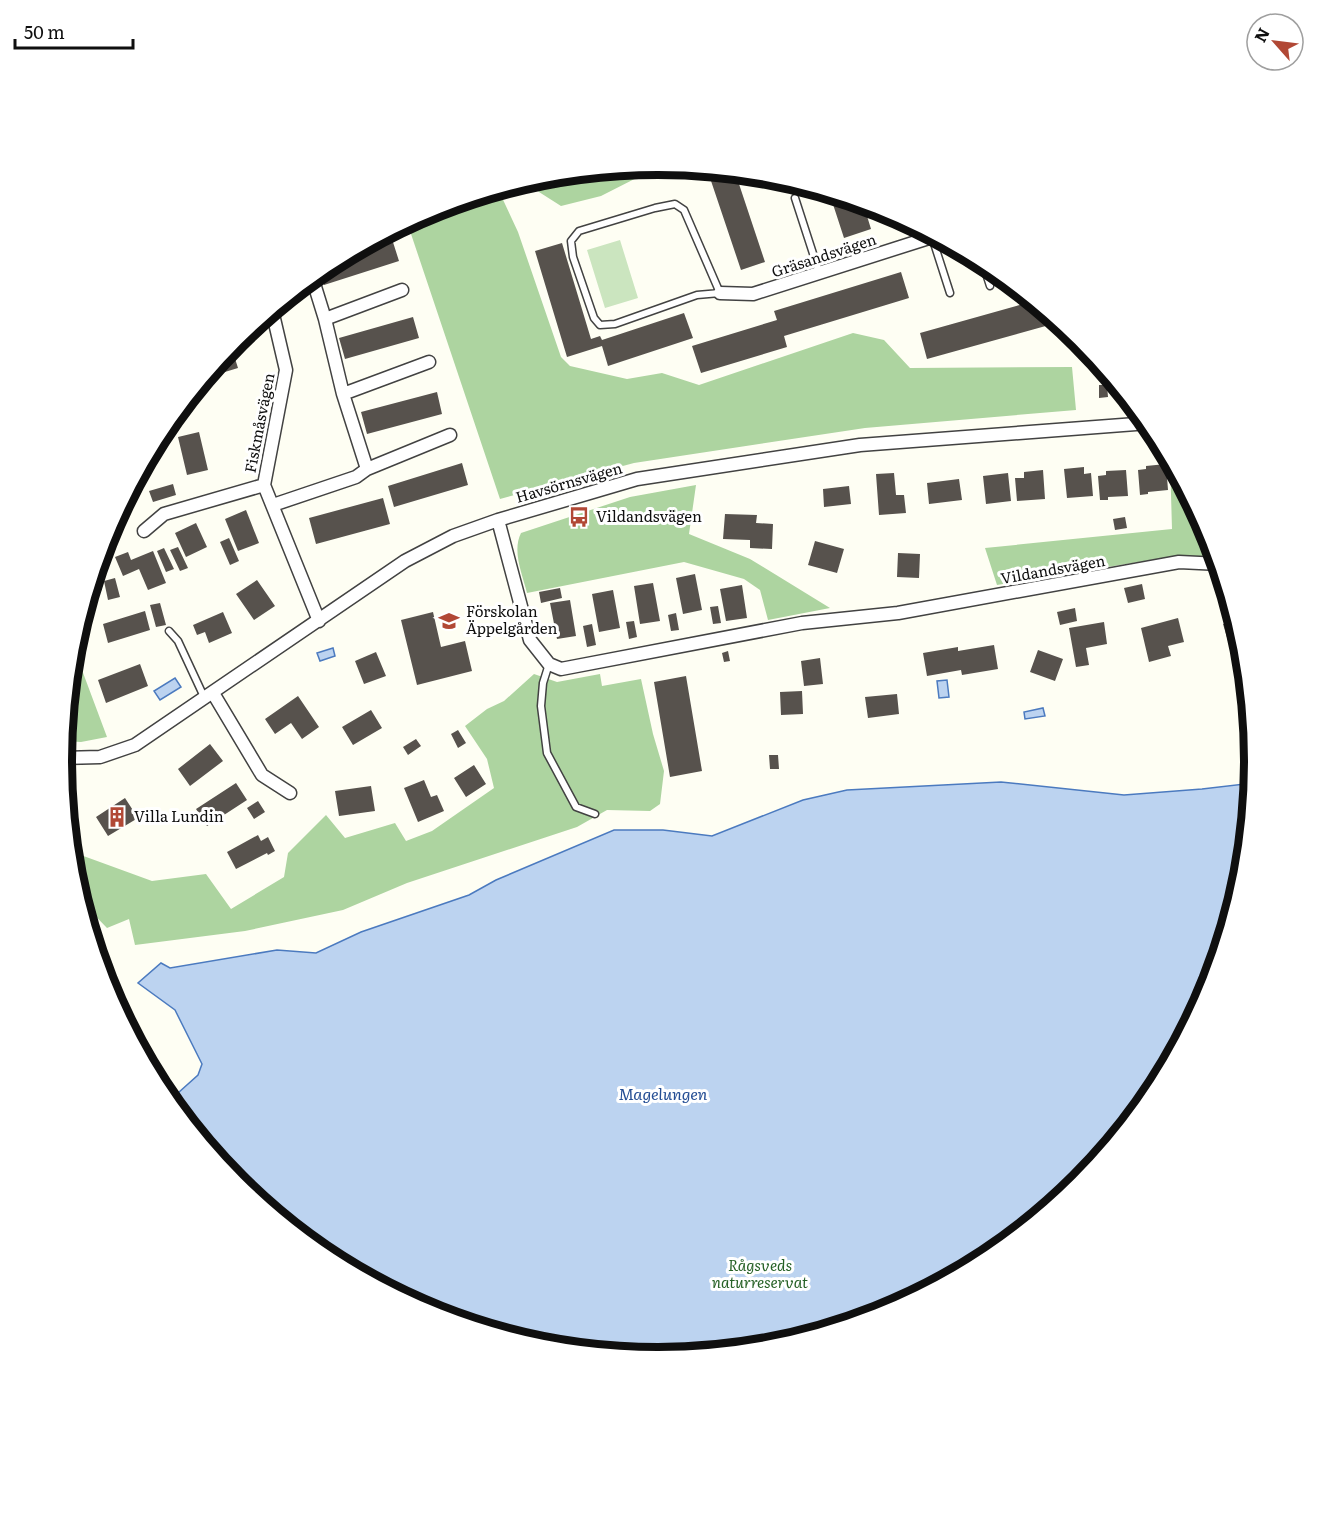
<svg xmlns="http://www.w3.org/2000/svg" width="1317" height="1523" viewBox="0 0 1317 1523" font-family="Literata,serif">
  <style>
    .green { fill: #cbe5bf }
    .forest { fill: #add4a0 }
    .water { fill: #bcd3f0; stroke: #4b7abf; stroke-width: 1.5 }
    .building { fill: #57524d }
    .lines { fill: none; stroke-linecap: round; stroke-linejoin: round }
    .lane-casing { stroke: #424242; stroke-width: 9 }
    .street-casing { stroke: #424242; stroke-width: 15 }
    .lane { stroke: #fff; stroke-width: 6 }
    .street { stroke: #fff; stroke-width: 12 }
    .labels { text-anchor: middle; stroke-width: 6; stroke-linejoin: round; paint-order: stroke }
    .street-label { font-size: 15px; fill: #0f0f0f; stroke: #fff }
    .poi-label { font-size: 15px; fill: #0f0f0f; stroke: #fff; text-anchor: start }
    .park-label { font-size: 15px; font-style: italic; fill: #266126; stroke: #fff }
    .water-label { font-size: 16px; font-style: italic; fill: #254e94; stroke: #fff }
    .rim { fill: none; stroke: #0f0f0f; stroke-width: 8 }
  </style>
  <rect width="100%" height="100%" fill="#fefef3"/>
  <path class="green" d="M759,174L775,176L790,180L763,189Z
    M620,240L638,298L605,308L587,250Z"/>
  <path class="forest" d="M662,165L601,196L561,206L539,192L529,180L542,176Z
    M498,189L518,232L561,357L570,366L627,379L662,373L699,385L853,333L884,340L910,368L1072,367L1076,410L865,428L634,463L500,499L407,222L430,210Z
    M1170,459L1210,533L1217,556H1175L997,585L985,548L1172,529Z
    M696,485L689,534L750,559L830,608L768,620L760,590L744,579L684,562L527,593C522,573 512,551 521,533L630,497Z
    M73,646L107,737L81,742L64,741Z
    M534,674L557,682L600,674L602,686L641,679L653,734L664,771L660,804L650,811L607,810L577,827L407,883L343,910L245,931L135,945L129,919L107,928L80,900L73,878L64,790L68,787L69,823L78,854L152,881L206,874L231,909L284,877L288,853L326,815L345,838L395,823L406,841L432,831L494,788L487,759L465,726L487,709L504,701Z"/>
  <path class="water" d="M333,648L335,656L320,661L317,653Z
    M175,678L181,687L160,700L154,691Z
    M947,680L949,697L939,698L937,681Z
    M1043,708L1045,716L1025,719L1024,712Z
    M1001,782L1124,795L1202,789L1253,783L1244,878L1210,990L1155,1093L1080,1184L990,1258L887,1313L775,1347L658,1358L542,1347L430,1313L327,1258L236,1183L169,1101L198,1075L202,1064L175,1010L138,983L161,963L170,968L277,950L316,953L361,932L469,895L496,880L614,830H663L712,836L803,800L847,790Z"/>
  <path class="building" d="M707,169L735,172L765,262L741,270Z
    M829,192L863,203L871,229L844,238Z
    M392,239L399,261L324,285L320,271L327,265L354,251Z
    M562,243L591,339L600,336L602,340L684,313L693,338L608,366L602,346L567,357L535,251Z
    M901,272L909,298L784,336L787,347L701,373L692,346L777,320L774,311Z
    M1034,301L1060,322L927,359L920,333Z
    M413,317L419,338L345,359L339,338Z
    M231,346L238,368L215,375L213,368Z
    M1114,380L1120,388L1126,395L1116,396Z
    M1099,385H1107L1108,397L1099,398Z
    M437,392L442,414L367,434L361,412Z
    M199,432L208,470L187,475L178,437Z
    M462,463L468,485L394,507L388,486Z
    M1166,464L1168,490L1148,492V494L1140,495L1138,470L1146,469V466Z
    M1084,467V474L1091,473L1093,496L1067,498L1064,469Z
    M1043,470L1045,499L1017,501L1015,478H1024V472Z
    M1126,470L1128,496L1108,497V500H1100L1098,476L1106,475V471Z
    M894,473L896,495H904L906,513L879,515L876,474Z
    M1008,473L1011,501L986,504L983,476Z
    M959,479L962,500L929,504L927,483Z
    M173,484L176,495L153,502L149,491Z
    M849,486L851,504L824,507L823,489Z
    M383,498L390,524L316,544L309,518Z
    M246,510L259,543L238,551L225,519Z
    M725,514L757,515L756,523L773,524L772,549L750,548V540L723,539Z
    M1125,517L1127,528L1115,530L1113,519Z
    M196,523L207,547L186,557L175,533Z
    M229,538L239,561L230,565L220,542Z
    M105,541L109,549L101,552L102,550Z
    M815,541L844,549L837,573L808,565Z
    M178,547L188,568L180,571L170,550Z
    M164,548L174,569L166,572L157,551Z
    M153,551L166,583L148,590L139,569L123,576L115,557L128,552L131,560Z
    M898,553L920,554L919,578L897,577Z
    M96,571L102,590L88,595Z
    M695,574L702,610L683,614L676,578Z
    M115,578L120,597L108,600L104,581Z
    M257,580L275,606L254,620L236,594Z
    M653,583L660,621L640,624L634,586Z
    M1142,584L1145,599L1128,603L1124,588Z
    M742,585L747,618L726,621L720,589Z
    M560,588L562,598L541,603L539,592Z
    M613,590L620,628L599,632L592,594Z
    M570,600L576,636L557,639L550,603Z
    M160,603L166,625L156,627L150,605Z
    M718,606L721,623L713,624L710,607Z
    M1075,608L1077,621L1060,625L1057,612Z
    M145,611L150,630L108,643L103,624Z
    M223,612L232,633L209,643L205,632L197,635L193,625Z
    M433,612L441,647L465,641L472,671L417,685L401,620Z
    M676,613L679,630L671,631L668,615Z
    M1178,618L1184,642L1168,646L1171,656L1149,662L1141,628Z
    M1236,620L1244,647L1231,651L1223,624Z
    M634,621L637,637L629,639L626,622Z
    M1104,622L1107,644L1086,648L1089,665L1076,667L1069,628Z
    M592,624L596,645L587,647L583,626Z
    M994,645L998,669L962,675L961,670L927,676L923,653L958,647V651Z
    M1038,650L1063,659L1055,681L1030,672Z
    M728,651L730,661L724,662L722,653Z
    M376,652L386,676L364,684L355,661Z
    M820,658L823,684L804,686L801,661Z
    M140,664L148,686L106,703L98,680Z
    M686,676L702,771L670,777L654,682Z
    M802,691L803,714L781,715L780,692Z
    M897,694L899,714L868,718L865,697Z
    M298,696L319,727L302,739L291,723L275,734L265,719Z
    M371,710L382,728L353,745L342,727Z
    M458,730L466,743L458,748L451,734Z
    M416,739L421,746L408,755L403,747Z
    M210,744L223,761L190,786L178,769Z
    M769,755H778L779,769H770Z
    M474,765L486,784L466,797L454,778Z
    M424,780L431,797L437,795L444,811L418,822L404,788Z
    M236,783L247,800L207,826L196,809Z
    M371,786L375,811L339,816L335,791Z
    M125,798L138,818L108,836L96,817Z
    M258,801L265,812L254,819L247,808Z
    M258,835L261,841L268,837L275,851L268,855L267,853L236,869L227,852Z"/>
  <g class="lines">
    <g class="lane-casing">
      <path id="lane" d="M795,198L819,272
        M675,204L684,210L720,293L697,295L615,324L600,325L594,318L573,257L571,241L579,231L655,208Z
        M920,228L924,239
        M932,237L950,293
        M982,261L990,286
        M169,631L178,641L205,699
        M549,664L543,683L541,706L547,753L576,807L595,814"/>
    </g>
    <g class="street-casing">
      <path id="street" d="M312,277L325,319L402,290
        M720,293L753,294L935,236
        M272,310L286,370L264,485L319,621
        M325,319L343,394L429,362
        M197,387V389
        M343,394L367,469
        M273,505L356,477L367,469L450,435
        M498,520L530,640L549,664L561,669L802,623L898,613L1179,562L1220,564
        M144,531L164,514L264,485
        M213,693L262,775L290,793
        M62,758L100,757L135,745L405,561L453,536L498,520L637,479L860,445L1149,423"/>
    </g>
    <use href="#lane" class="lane"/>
    <use href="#street" class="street"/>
  </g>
  <defs>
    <g id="bus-bare" transform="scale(1.62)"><path d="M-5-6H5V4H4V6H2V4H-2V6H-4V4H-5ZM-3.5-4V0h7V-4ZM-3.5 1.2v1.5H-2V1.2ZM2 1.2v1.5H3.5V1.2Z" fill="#b14835" stroke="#fff" stroke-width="2.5" paint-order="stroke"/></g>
    <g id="school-bare" transform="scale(1.62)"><path d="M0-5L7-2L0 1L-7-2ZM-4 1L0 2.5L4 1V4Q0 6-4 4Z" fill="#b14835" stroke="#fff" stroke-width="2.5" paint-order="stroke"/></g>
    <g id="building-bare" transform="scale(1.62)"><path d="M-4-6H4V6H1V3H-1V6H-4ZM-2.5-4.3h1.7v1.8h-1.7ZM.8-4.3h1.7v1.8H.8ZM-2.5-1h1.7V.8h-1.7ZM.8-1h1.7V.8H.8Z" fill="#b14835" stroke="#fff" stroke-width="2.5" paint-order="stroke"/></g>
  </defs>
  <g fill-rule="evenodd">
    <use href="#bus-bare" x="579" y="517"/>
    <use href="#school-bare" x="449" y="621"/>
    <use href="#building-bare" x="117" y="817"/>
  </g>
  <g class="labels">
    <g class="street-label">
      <text transform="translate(824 256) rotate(-18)" y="5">Gräsandsvägen</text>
      <text transform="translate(260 423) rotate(-79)" y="5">Fiskmåsvägen</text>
      <text transform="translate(569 483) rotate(-16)" y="5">Havsörnsvägen</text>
      <text transform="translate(1053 570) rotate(-10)" y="5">Vildandsvägen</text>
    </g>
    <g class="poi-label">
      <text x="596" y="522">Vildandsvägen</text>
      <text x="466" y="617">Förskolan<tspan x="466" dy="17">Äppelgården</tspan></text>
      <text x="134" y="822">Villa Lundin</text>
    </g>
    <g class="park-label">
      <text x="760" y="1271">Rågsveds<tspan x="760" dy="17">naturreservat</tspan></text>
    </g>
    <g class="water-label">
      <text x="663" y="1100">Magelungen</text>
    </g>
  </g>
  <path d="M0 0H1317V1523H0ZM72 761a586 586 0 1 1 1172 0a586 586 0 1 1-1172 0Z" fill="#fff" fill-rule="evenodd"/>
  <path class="rim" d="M72 761a586 586 0 1 1 1172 0a586 586 0 1 1-1172 0Z"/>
  <g transform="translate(1275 42) rotate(298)"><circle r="28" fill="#ffffff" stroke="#9f9f9f" stroke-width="1.5"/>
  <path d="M0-4.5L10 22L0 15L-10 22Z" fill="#b14835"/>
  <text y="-9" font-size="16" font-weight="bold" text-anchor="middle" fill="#0f0f0f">N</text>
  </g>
  <path d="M15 39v9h118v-9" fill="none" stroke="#0f0f0f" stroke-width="3"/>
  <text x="24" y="39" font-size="18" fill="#0f0f0f" stroke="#ffffff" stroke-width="4.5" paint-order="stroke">50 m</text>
</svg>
